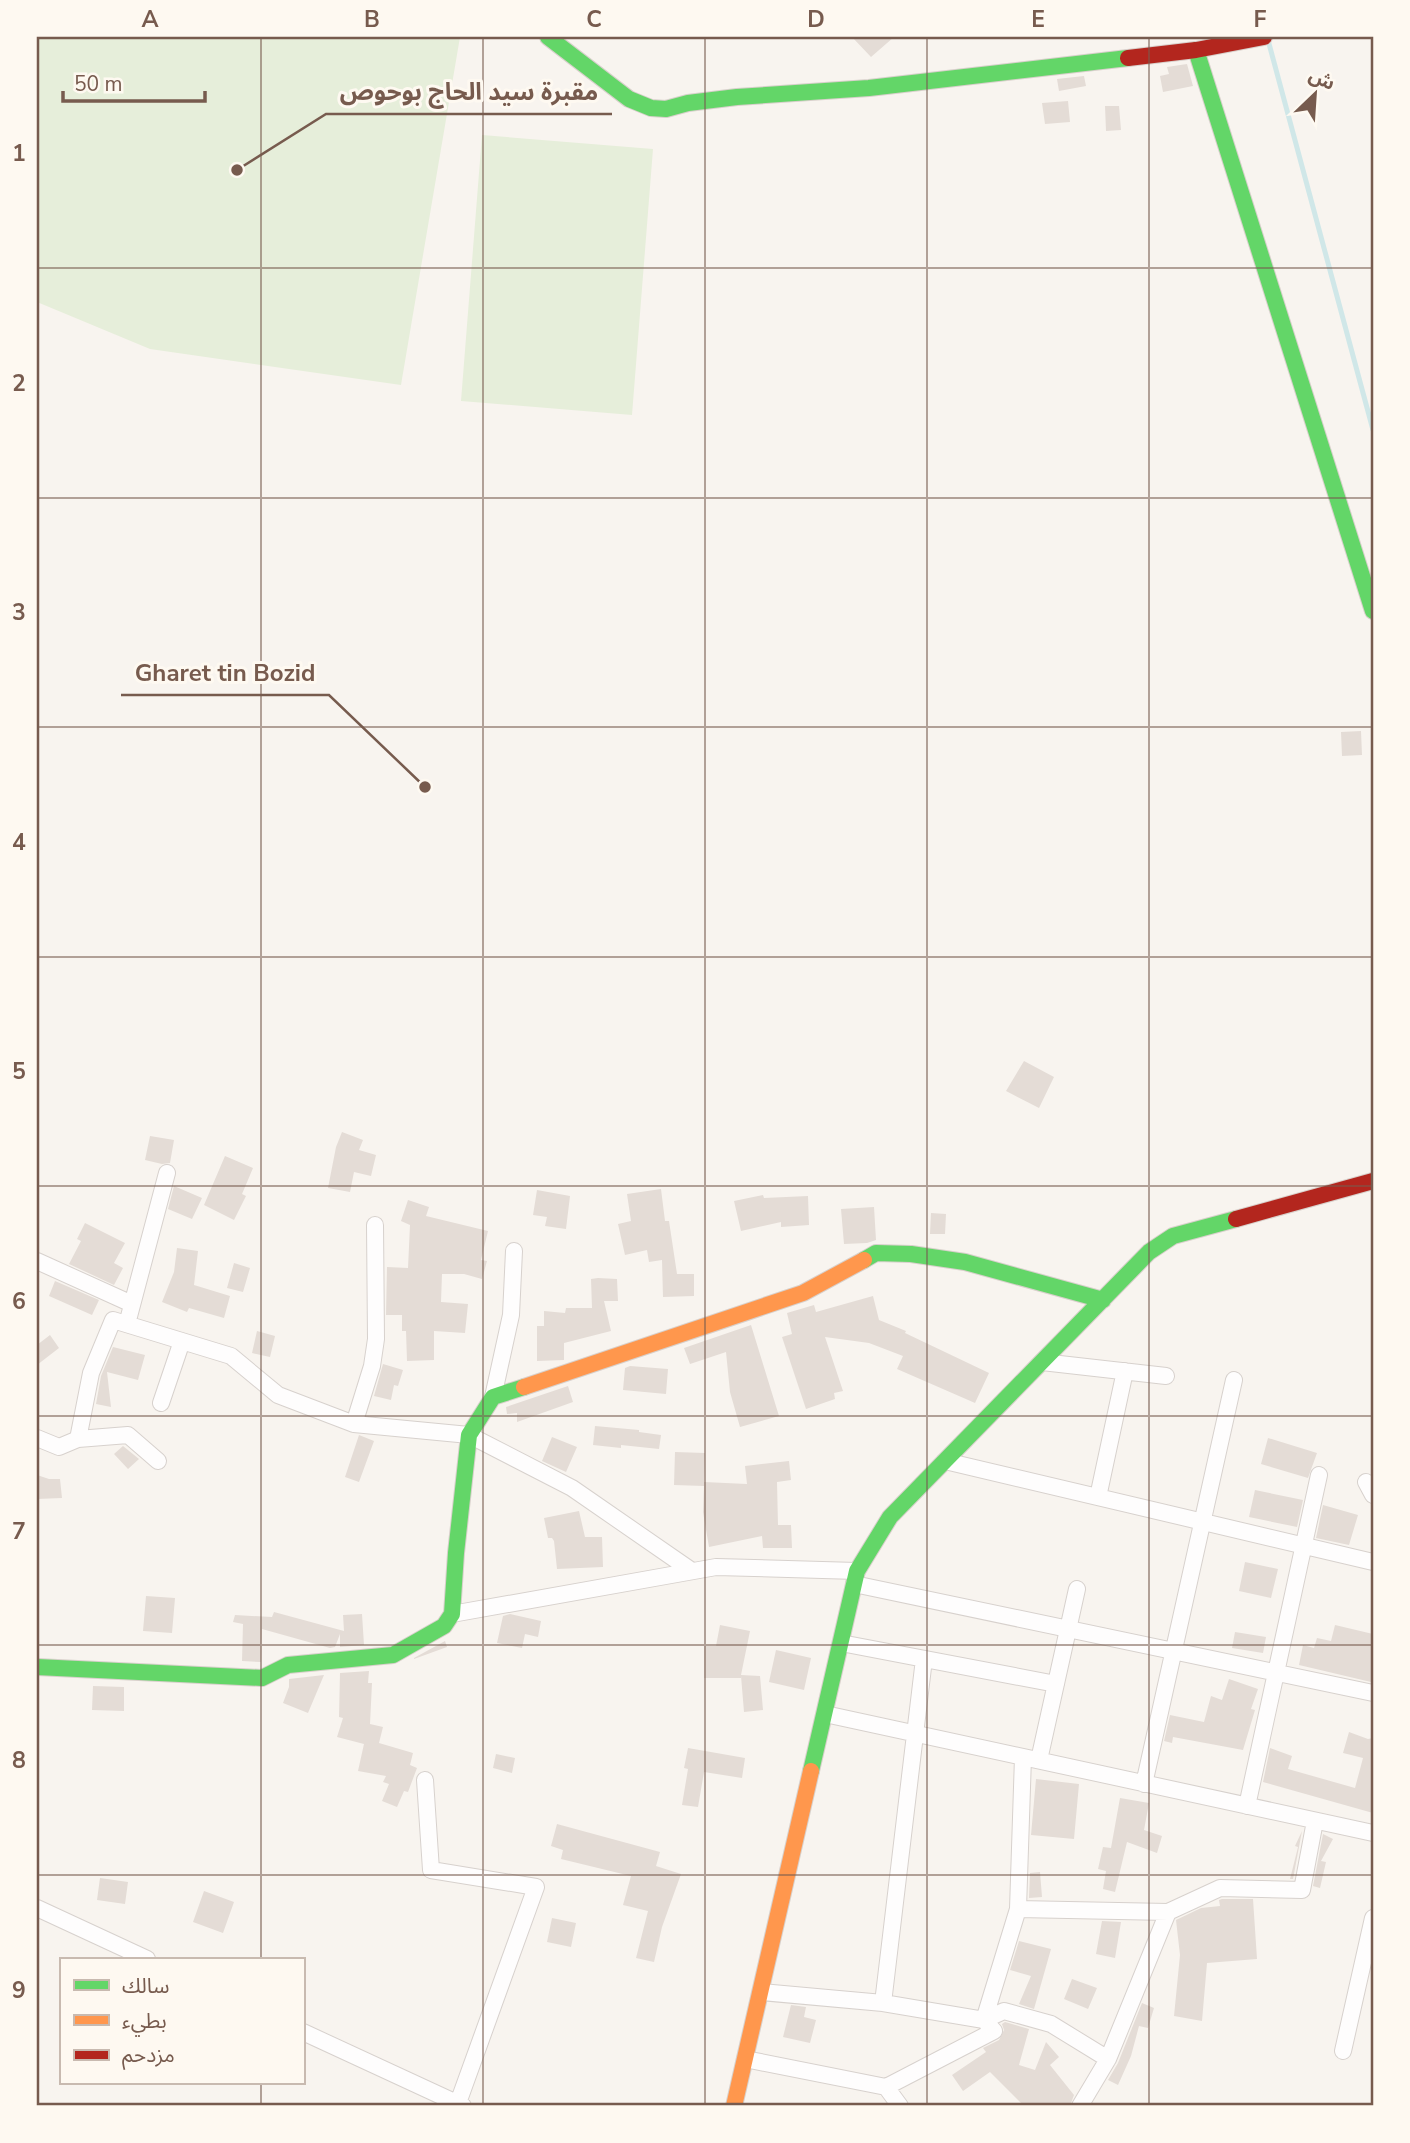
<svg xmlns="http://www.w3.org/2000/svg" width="1410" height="2143" viewBox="0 0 1410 2143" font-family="'Nunito Sans','Noto Sans Arabic',sans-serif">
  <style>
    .green { fill: #e6eeda }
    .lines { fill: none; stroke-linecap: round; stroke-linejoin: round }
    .stream { stroke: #d0e7e8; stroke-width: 5 }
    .building { fill: #e4dcd6 }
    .street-casing { stroke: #d7d1cd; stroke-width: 18 }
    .fast-casing { stroke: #d8d0cb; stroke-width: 18 }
    .slow-casing { stroke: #d8d0cb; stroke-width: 18 }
    .jam-casing { stroke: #d8d0cb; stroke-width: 18 }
    .street { stroke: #fefdfd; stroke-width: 16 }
    .fast { stroke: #63d668; stroke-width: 16 }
    .slow { stroke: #ff974d; stroke-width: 16 }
    .jam { stroke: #b3261e; stroke-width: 16 }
    .grid { fill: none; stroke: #775b4e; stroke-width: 2; stroke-opacity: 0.55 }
    .leader { fill: none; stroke: #775b4e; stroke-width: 2.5 }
    .callout-dot { fill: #775b4e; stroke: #fef9f1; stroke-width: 2.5 }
    .callout-label { font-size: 24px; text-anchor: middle; font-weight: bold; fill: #775b4e; stroke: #fef9f1; stroke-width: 6; stroke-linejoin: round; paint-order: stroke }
    .neatline { fill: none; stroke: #775b4e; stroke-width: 2.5 }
    .grid-label { font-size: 23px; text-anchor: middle; font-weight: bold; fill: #775b4e }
  </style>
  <rect width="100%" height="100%" fill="#f8f4ef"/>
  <path class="green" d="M37,37H460L401,385L150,349L37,302Z
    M482,135L653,149L632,415L461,401Z"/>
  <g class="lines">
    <path class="stream" d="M1268,40L1373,430"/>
  </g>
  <path class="building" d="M852,37H894L871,57Z
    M1187,64L1193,86L1163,92L1160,76L1169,74L1167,67Z
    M1084,76L1086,86L1059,91L1057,79Z
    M1068,101L1070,122L1045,124L1042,103Z
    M1105,106H1119L1121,130L1106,131Z
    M1361,731L1362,755L1342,756L1341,732Z
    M1024,1061L1054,1077L1039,1108L1006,1091Z
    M342,1132L363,1140L359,1150L376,1155L371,1176L354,1172L350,1192L328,1188L336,1147Z
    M150,1136L174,1140L170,1163L162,1164L145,1160Z
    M225,1156L253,1168L242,1194L246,1196L234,1220L204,1205Z
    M174,1186L202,1198L192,1219L168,1209Z
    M661,1189L665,1221H669L677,1274H694V1296L663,1297L662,1260L649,1262L647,1250L625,1255L618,1224L631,1221L627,1194Z
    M537,1190L570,1196L566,1229L545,1226L547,1217L533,1215Z
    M763,1195L764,1198L808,1196L809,1225L781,1227V1222L741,1231L734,1201Z
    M408,1200L429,1207L426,1216L488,1231L481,1260L487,1261L482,1279L464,1274H442L441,1302L468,1304L465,1333L434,1331V1360L407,1361L406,1331H402V1315H386L387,1267L408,1268L410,1225L401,1221Z
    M874,1207L876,1240L867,1243L844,1244L841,1209Z
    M931,1213L946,1214L945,1234H930Z
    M85,1223L125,1243L114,1263L123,1268L114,1285L69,1264L81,1241L77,1239Z
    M177,1248L198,1251L194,1285L230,1296L224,1318L189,1308L187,1312L162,1302L174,1272Z
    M234,1263L250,1268L243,1292L227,1288Z
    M598,1278L617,1279L618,1301H604L611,1331L564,1343V1360L537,1361V1326H544V1311L565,1313L566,1308H592L591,1279Z
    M55,1281L99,1300L92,1315L49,1296Z
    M873,1296L879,1320L906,1331L905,1333L989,1373L975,1403L897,1369L903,1356L869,1343L825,1337L843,1391L834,1393L835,1399L806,1409L782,1337L792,1334L787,1313L814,1305L816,1312Z
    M751,1325L779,1416L740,1427L730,1392L726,1352L690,1364L684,1348Z
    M257,1331L275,1336L270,1357L252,1353Z
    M50,1335L59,1348L37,1365V1345Z
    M113,1347L145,1355L138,1380L107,1372L111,1407L96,1404L101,1376Z
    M383,1364L403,1370L398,1386L394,1385L391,1400L374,1396Z
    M630,1366L668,1369L666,1394L623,1390L625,1368Z
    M568,1386L573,1402L517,1422V1413L507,1414L506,1407Z
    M595,1426L639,1430V1432L661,1435L659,1449L621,1445V1448L593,1445Z
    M359,1435L374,1441L359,1482L345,1477Z
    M552,1437L577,1447L566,1472L542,1461Z
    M1268,1438L1317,1453L1308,1478L1261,1464Z
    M123,1446L139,1459L128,1469L114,1454Z
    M675,1452L705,1453L704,1482L747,1484L745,1466L789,1461L791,1480L777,1482L778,1525H791L792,1548H763L762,1536L709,1547L703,1512L704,1486L674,1485Z
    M37,1475L49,1479H60L62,1498L37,1499Z
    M1255,1490L1303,1500L1297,1527L1249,1517Z
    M1323,1505L1358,1515L1349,1545L1316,1538Z
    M579,1511L585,1537H602L603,1567L557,1569L554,1541L552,1538H548L544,1518Z
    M1245,1562L1278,1569L1271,1598L1239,1591Z
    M146,1596L175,1598L172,1633L143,1631Z
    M274,1612L344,1631L343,1615L362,1614L364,1645L340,1647V1634L335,1647L330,1648L262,1629L261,1662L242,1661L243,1624L233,1622L235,1615L272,1617Z
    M510,1614L541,1621L538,1637L525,1634L522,1648L497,1643L503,1616Z
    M720,1625L750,1631L741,1675L760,1676L763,1710L744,1712L741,1676V1678H704V1646H716Z
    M1335,1625L1373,1634V1673L1371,1682L1299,1665L1303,1645L1314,1648L1317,1638L1331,1641Z
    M1235,1632L1266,1637L1263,1653L1232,1648Z
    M445,1641L447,1647L414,1659V1658Z
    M776,1650L811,1658L804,1690L769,1682Z
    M369,1671L368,1683H372L370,1724L383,1727L379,1743L413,1753L410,1765L417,1768L408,1792L404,1791L397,1807L382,1801L389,1784L383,1782L386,1776L358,1771L364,1744L337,1737L343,1718L339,1717L340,1673Z
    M324,1675L308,1713L283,1703L289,1687V1679Z
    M1229,1679L1258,1689L1251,1709L1255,1710L1243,1750L1173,1737L1172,1743L1164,1741L1170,1715L1204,1722L1211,1696L1222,1700Z
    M93,1686L124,1687V1711L92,1710Z
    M1349,1732L1368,1739L1373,1738V1813L1263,1782L1270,1748L1292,1756L1288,1769L1355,1788L1363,1758L1343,1753Z
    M688,1748L745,1758L742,1778L704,1772L698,1807L682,1805L688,1769L684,1768Z
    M496,1754L515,1758L512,1773L493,1768Z
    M1036,1779L1079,1784L1074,1839L1031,1835Z
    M1120,1798L1149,1803L1144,1830L1162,1836L1157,1853L1127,1842L1115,1892L1103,1889L1106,1871L1098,1869L1103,1847L1111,1848Z
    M557,1824L660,1852L656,1866L681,1874L662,1927L654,1962L636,1958L648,1911L623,1905L631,1876L561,1859L563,1850L551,1846Z
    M1302,1831L1293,1879H1290L1298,1847L1295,1846Z
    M1323,1834L1333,1839L1321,1861L1326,1862L1320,1888L1313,1886Z
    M1040,1872L1042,1897L1029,1898L1030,1873Z
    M100,1878L128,1882L125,1904L97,1900Z
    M204,1891L234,1902L223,1933L193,1922Z
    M1222,1899H1253L1257,1959L1207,1963L1202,2021L1174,2016L1180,1955L1176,1920L1201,1908L1220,1906L1219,1900Z
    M552,1918L576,1923L571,1947L547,1942Z
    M1102,1921L1121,1922L1115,1958L1096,1954Z
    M1019,1941L1051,1949L1034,2009L1019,2004L1031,1976L1010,1970Z
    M1072,1979L1097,1988L1088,2009L1064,1999Z
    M1142,2003L1154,2008L1148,2028L1139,2026L1131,2056L1118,2085L1108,2080L1118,2063Z
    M791,2005L806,2007L804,2017L816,2020L810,2043L783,2037Z
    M1005,2022L1029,2029L1019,2065L1035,2070L1046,2042L1059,2057L1050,2065L1074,2095L1070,2106H1024L990,2072L963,2091L952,2075L986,2052L983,2048L999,2040L1004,2030L1002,2024Z"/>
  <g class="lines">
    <g class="street-casing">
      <path id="street" d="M37,1261L132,1304
        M127,1324L167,1173
        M1042,1362L1166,1376
        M493,1397L511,1315L514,1251
        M161,1403L182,1341
        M354,1424L372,1366L376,1339L375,1225
        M37,1438L59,1447L78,1439L128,1435L158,1461
        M78,1439L91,1373L113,1320L231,1356L278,1395L354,1424L469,1435L572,1488L692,1571
        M945,1461L1373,1562
        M1366,1482L1373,1495
        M1098,1497L1125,1371
        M854,1584L1373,1693
        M452,1614L716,1567L857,1571
        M841,1643L1056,1684
        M825,1714L1373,1833
        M1039,1760L1077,1589
        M425,1780L431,1870L536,1887L458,2103
        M1144,1784L1234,1380
        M1247,1806L1319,1475
        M37,1908L147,1959
        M1018,1909L1168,1912L1220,1888L1302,1890L1315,1821
        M761,1992L883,2003L984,2020L1004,2011L1051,2024L1108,2059
        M883,2003L924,1659
        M984,2020L1018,1909L1023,1757
        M303,2032L463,2106
        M1343,2051L1373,1918
        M745,2059L886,2087L994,2031L984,2020
        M886,2087L900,2106
        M1080,2106L1108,2059L1168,1912"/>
    </g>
    <g class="fast-casing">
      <path id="fast" d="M548,37L629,99L651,108L666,109L688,103L737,97L869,88L1128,58
        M1196,50L1373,611
        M864,1260L876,1253L911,1254L965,1262L1103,1300
        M37,1667L262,1678L288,1665L393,1655L444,1626L452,1614L456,1553L469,1435L493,1397L524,1387
        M811,1771L857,1571L890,1517L1149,1252L1173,1236L1236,1219"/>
    </g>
    <g class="slow-casing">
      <path id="slow" d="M524,1387L803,1293L864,1260
        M734,2106L811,1771"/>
    </g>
    <g class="jam-casing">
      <path id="jam" d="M1128,58L1196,50L1264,37
        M1236,1219L1373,1181"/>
    </g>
    <use href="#street" class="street"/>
    <use href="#fast" class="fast"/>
    <use href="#slow" class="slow"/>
    <use href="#jam" class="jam"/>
  </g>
  <path class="grid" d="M261,37V1959M483,37V2106M705,37V2106M927,37V2106M1149,37V2106M37,268H1373M37,498H1373M37,727H1373M37,957H1373M37,1186H1373M37,1416H1373M37,1645H1373M37,1875H1373M261,2082V2106"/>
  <path class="leader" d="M237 170L326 114H612M425 787L329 695H121"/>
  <g class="callout-dot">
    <circle cx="237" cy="170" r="7"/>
    <circle cx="425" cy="787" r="7"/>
  </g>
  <g class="callout-label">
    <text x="469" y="100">مقبرة سيد الحاج بوحوص</text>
    <text x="225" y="681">Gharet tin Bozid</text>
  </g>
  <rect width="1410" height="2143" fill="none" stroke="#fef9f1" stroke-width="77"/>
  <rect x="60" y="1958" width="245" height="126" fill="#fef9f1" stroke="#c8bab0" stroke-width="2"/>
  <rect x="74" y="1980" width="35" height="10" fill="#63d668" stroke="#c8bab0" stroke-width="2"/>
  <text x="122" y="1993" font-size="21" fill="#775b4e">سالك</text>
  <rect x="74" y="2015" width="35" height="10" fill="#ff974d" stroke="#c8bab0" stroke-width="2"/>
  <text x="122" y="2028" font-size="21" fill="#775b4e">بطيء</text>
  <rect x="74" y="2050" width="35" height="10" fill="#b3261e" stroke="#c8bab0" stroke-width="2"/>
  <text x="122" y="2062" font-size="21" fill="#775b4e">مزدحم</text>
  <g transform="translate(1315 94) rotate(25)" stroke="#fef9f1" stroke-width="5" paint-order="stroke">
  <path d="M0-5L12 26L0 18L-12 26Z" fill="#775b4e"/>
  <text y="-10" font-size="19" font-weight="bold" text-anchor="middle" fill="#775b4e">ش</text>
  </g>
  <path d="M63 91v10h142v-10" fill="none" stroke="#775b4e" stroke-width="3.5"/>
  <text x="74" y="91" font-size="21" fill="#775b4e" stroke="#fef9f1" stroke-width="5" paint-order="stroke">50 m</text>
  <rect x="38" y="38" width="1334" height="2066" class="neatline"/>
  <g class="grid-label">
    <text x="150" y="27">A</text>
    <text x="372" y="27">B</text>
    <text x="594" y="27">C</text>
    <text x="816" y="27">D</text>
    <text x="1038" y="27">E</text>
    <text x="1260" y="27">F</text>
    <text x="19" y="161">1</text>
    <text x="19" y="391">2</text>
    <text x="19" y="620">3</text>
    <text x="19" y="850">4</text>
    <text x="19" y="1079">5</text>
    <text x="19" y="1309">6</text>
    <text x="19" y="1539">7</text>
    <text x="19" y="1768">8</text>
    <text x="19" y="1998">9</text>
  </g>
</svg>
